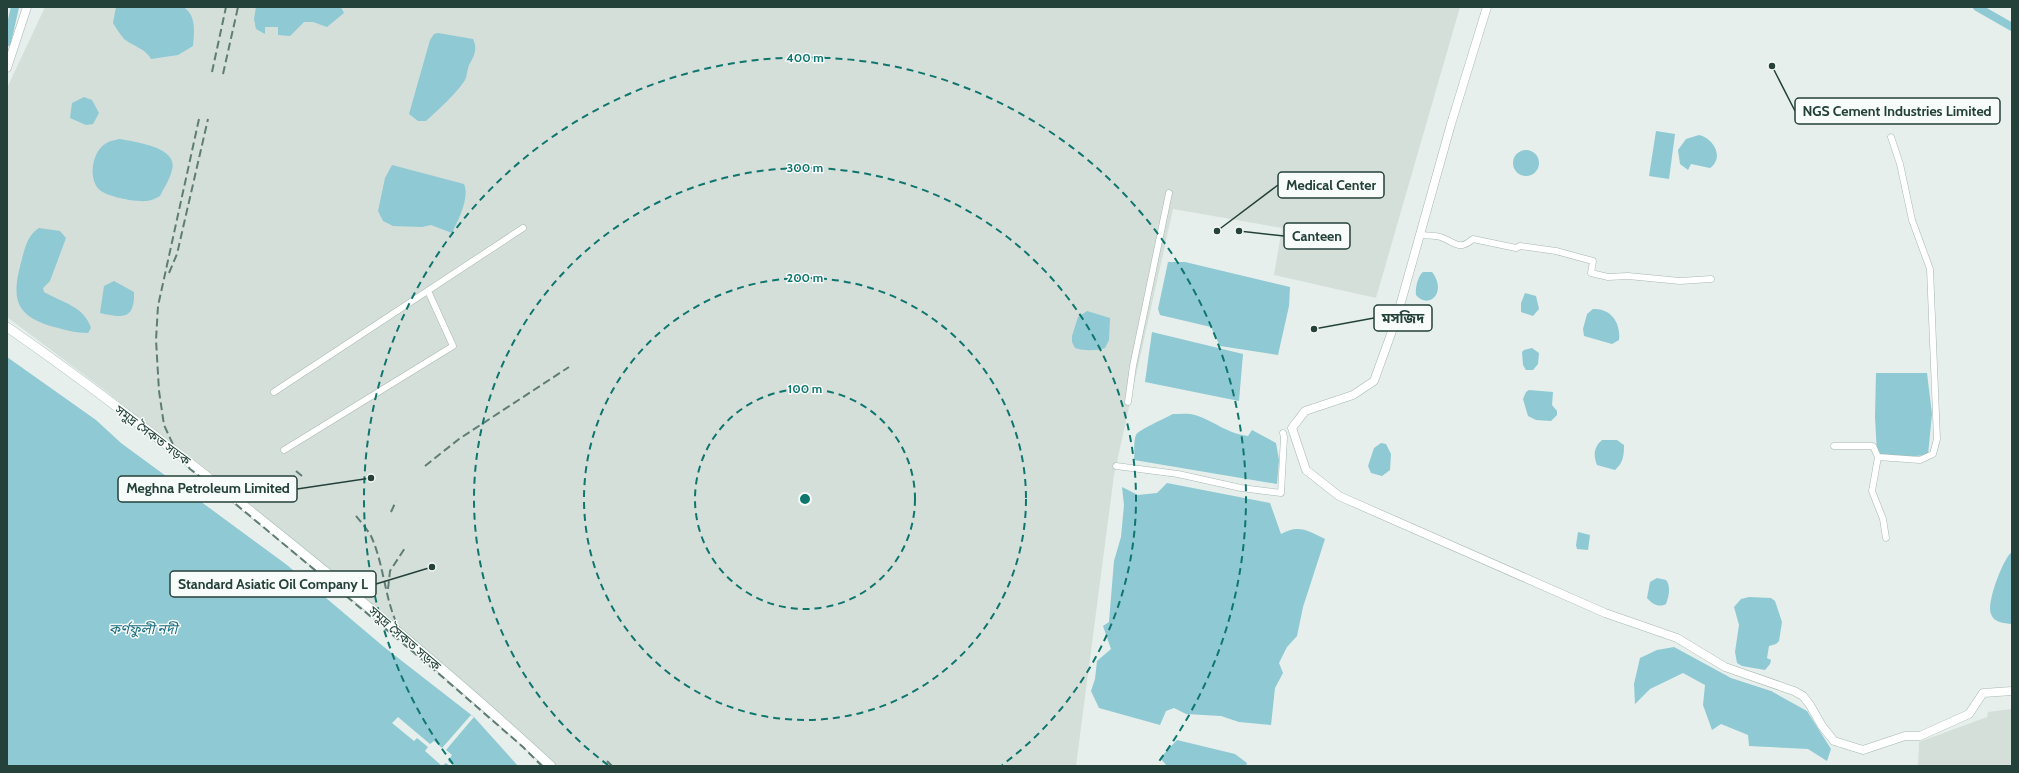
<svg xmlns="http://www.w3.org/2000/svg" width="2019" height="773" viewBox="0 0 2019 773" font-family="Cabin,'Noto Sans Bengali',sans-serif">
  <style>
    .built { fill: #d4dfda }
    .water { fill: #8ec9d4 }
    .pier { fill: #e6efeb }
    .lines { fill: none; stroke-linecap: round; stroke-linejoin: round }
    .canal { stroke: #8ec9d4; stroke-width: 8 }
    .minor-casing { stroke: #a8b8b2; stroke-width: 7 }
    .tertiary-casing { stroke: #a8b8b2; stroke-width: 9 }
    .secondary-casing { stroke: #a4bbb3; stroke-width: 10 }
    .minor { stroke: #fff; stroke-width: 6 }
    .tertiary { stroke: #fff; stroke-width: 8 }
    .secondary { stroke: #fff; stroke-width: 9 }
    .rail { stroke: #5f7d75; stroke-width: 2; stroke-dasharray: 8 4; stroke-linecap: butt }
    .ring { fill: none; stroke: #0f766e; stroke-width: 2; stroke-dasharray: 7 5 }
    .labels { text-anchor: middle; stroke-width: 3; stroke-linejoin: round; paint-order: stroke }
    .street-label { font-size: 13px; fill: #24423a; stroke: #f7fbf9 }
    .water-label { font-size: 14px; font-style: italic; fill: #1c6f80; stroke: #f7fbf9 }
    .centre { fill: #0f766e; stroke: #f7fbf9; stroke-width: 2 }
    .ring-label { font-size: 12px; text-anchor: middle; font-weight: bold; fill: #0f766e; stroke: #f7fbf9; stroke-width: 3; stroke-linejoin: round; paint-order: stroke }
    .leader { fill: none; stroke: #24423a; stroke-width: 1.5 }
    .callout-dot { fill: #24423a; stroke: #f7fbf9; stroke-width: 1.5 }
    .callout { fill: #f7fbf9; stroke: #24423a; stroke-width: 1.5 }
    .callout-label { font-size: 14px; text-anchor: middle; font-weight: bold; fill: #24423a }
  </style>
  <rect width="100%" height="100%" fill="#e6efeb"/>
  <path class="built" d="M45,7H1460L1376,298L1274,275L1282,228L1173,209L1114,475L1076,766H555L107,392L7,317V88Z
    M2012,709V766H1918L1919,742L1987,717L1988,712Z"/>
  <path class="water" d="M116,7H183C197,15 194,33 193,46L178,55L151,59C146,49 133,46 124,39C120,34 116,28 113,23Z
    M256,7H341L344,13L327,27L313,22H304L290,36L278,35V27H265V34L256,29L254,19Z
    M438,33L473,39C478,49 474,56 469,65C467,70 467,76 465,80C457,93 437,111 426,121H418L409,114L430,40L434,34Z
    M84,97L92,100L99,113L93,124L86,125L70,118L72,103Z
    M1656,131L1675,134L1669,179L1649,176Z
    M1699,135C1713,138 1725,157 1710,168L1691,164L1688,170L1680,164L1678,150L1686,139Z
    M120,139C134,142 179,147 172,170C170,179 164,188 160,196C156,198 151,201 146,201C134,202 110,197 101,191C87,181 92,152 105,144C109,141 115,140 120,139Z
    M1513 163a13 13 0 1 1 26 0a13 13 0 1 1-26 0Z
    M392,165L464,184C470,198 458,220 452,233L431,225L422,227L393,226L383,221L378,211L385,178Z
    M39,228L60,231L66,238L50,281L43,288L44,292C63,303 84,306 91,328L88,333C76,333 66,330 54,327C14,316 11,298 22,259C25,247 28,235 39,228Z
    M1168,262H1185L1290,287L1289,306L1278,355L1220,346L1211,327L1160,315L1158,309Z
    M1423,272H1432C1448,293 1428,310 1416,295C1415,288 1418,276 1423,272Z
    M114,281L134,292C135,320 122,318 100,313L104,286Z
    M1525,293L1536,296L1539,309L1533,316L1521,312V303Z
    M1593,309C1611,308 1621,323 1619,340L1612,344L1584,336L1583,329L1587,314Z
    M1087,311L1110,318L1109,340L1105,348C1097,351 1083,351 1075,348L1072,342V336L1078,317Z
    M1152,332L1243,354L1239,401L1145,382Z
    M1532,348L1539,353L1538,364L1533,370H1526L1523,365L1522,352L1524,350Z
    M7,357L96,420L121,443L287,565L384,647L474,717L518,766H7Z
    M1876,373H1927L1932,414L1928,455L1903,457L1877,454L1875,417Z
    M1529,390L1553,392L1552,405L1557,411V415L1551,421L1536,420L1528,416L1523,399L1526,392Z
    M1173,414C1180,414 1189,413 1195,415C1215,421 1225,433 1248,436L1252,430L1276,443L1279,460L1277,484L1134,460C1135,453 1133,442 1136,435C1138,430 1166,418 1173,414Z
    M1602,440H1617L1624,445C1624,456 1623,463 1615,470L1597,465C1593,455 1594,447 1602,440Z
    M1381,443L1386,444L1391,454L1390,470L1382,476L1371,473L1368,466L1374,448Z
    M1167,483L1270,503L1281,534C1299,524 1308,531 1325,539L1303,607L1297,636L1287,647L1279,663L1283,673L1275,688L1271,725L1239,722L1221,716L1186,714L1174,708L1166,711L1160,725L1099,708L1091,691L1095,679L1097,661L1111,649L1103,626L1109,622L1114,561L1121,537L1124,505L1122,487L1138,495L1157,493Z
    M1578,532L1590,535L1588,550L1577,549L1576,545Z
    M2012,552V624C2004,623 1994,623 1991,614C1986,604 2003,558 2012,552Z
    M1657,578L1666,580C1671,586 1669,596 1666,604C1659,608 1652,604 1647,598L1650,582Z
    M1749,597L1771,598L1775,601L1782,622L1779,641L1776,644L1769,646L1767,658L1771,660L1770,664L1765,670L1742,666L1737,663L1735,652L1739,625L1734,607L1741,599Z
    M1674,647L1731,678L1771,691L1807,711L1831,749L1827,761L1808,749L1749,746L1748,735L1721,724L1712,730L1703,705L1705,685L1683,673L1650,689L1635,704L1634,684L1640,658L1657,650Z
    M1177,740L1235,754L1247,763L1246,766H1167L1160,758Z"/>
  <path class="pier" d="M471,715L474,717L446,750L452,755L448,761L454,766H450L446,763L442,766L425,751L428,747L417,738L414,741L392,723L398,717L430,744L434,741L442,748Z"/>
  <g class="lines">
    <path class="canal" d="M1977,7L2012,27
      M7,42L15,7"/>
    <g class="minor-casing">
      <path id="minor" d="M1421,235C1427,236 1437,235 1443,238C1456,243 1459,251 1473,239L1516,248L1520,246L1556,251L1593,261L1591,273L1608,277L1628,276L1680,281L1711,279
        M274,392L523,228
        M1128,402L1133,366L1169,193
        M1834,446H1873L1878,457L1872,491L1883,519L1886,538
        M284,450L453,346L428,291
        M1878,457L1920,460L1933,454L1937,439L1930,269L1912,220L1900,164L1891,137
        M1116,466L1178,474L1241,488L1281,493L1284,437L1283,433"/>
    </g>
    <g class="tertiary-casing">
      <path id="tertiary" d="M1487,7L1451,124L1396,320L1374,381L1353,395L1305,411L1292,428L1306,470L1339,496L1605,613L1677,638L1725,667L1794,691L1803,696L1810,705L1822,726L1834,741L1863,750L1905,736H1920L1969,714L1983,693L2012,691
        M7,68L27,7"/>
    </g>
    <g class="secondary-casing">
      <path id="secondary" d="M7,327C94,387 177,452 259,518C359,598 457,679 551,766"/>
    </g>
    <use href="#minor" class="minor"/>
    <use href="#tertiary" class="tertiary"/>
    <use href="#secondary" class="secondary"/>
    <path class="rail" d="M212,72L226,7
      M223,74L238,7
      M199,119L158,306L156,340L159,391L164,425L177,453L190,469L232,501L424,661L523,747L542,766
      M169,273L177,254L208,119
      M425,466L459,439L569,367
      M296,471L302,476
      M391,512L396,501
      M356,516C361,522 367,529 371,536C387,571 384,613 409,644
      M388,589L390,571L405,548
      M607,761L612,766"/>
  </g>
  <g class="ring">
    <circle cx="805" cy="499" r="110"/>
    <circle cx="805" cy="499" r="221"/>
    <path d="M608 765A331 331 0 1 1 1002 765"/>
    <path d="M453 764A441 441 0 1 1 1157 764"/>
  </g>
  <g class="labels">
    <g class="street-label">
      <text transform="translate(153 435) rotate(37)" y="5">সমুদ্র সৈকত সড়ক</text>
      <text transform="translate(405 638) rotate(41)" y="5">সমুদ্র সৈকত সড়ক</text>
    </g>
    <g class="water-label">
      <text x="143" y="634">কর্ণফুলী নদী</text>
    </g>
  </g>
  <circle cx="805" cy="499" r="6" class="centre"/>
  <g class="ring-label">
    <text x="805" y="62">400 m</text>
    <text x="805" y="172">300 m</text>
    <text x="805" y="282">200 m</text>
    <text x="805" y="393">100 m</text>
  </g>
  <path class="leader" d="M1772 66L1795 111M1217 231L1278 185M1239 231L1284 236M1314 329L1374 318M371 478L297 489M432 567L376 584"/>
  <g class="callout-dot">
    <circle cx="1772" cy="66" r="4"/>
    <circle cx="1217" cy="231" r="4"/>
    <circle cx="1239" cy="231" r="4"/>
    <circle cx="1314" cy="329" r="4"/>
    <circle cx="371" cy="478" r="4"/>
    <circle cx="432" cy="567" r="4"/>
  </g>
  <g class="callout">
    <rect x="1795" y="98" width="205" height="26" rx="4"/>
    <rect x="1278" y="172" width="106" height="26" rx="4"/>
    <rect x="1284" y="223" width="66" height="26" rx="4"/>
    <rect x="1374" y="305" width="58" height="26" rx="4"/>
    <rect x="118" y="476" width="179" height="26" rx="4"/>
    <rect x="170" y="571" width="206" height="26" rx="4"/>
  </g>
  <g class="callout-label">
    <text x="1897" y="116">NGS Cement Industries Limited</text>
    <text x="1331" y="190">Medical Center</text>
    <text x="1317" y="241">Canteen</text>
    <text x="1403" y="323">মসজিদ</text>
    <text x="208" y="493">Meghna Petroleum Limited</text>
    <text x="273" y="589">Standard Asiatic Oil Company L</text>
  </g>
  <rect width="2019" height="773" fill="none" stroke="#24423a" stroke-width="16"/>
</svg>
